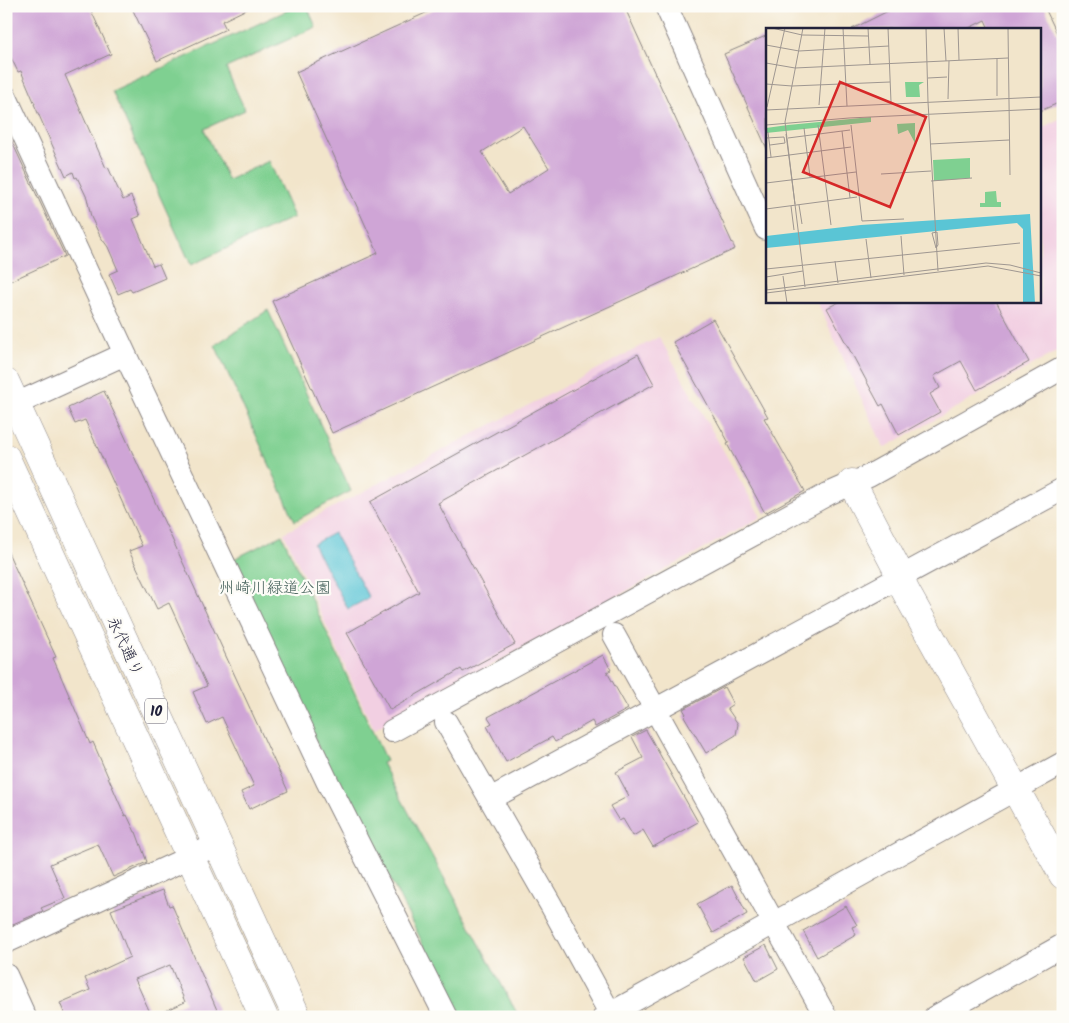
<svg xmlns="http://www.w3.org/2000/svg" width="1069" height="1023" viewBox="0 0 1069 1023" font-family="Kalam,'Klee One',sans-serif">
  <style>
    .built { fill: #f2cfe2 }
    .green { fill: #7fd091; stroke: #507966 }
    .water { fill: #5ac5d5; stroke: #3e7488 }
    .building { fill: #cfa5d6; fill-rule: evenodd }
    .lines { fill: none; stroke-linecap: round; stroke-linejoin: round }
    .minor-casing { stroke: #8a8483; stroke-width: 24 }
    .tertiary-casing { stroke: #8a8483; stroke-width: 29 }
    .primary-casing { stroke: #8a8483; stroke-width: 29 }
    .minor { stroke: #fff; stroke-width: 22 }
    .tertiary { stroke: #fff; stroke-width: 28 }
    .primary { stroke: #fff; stroke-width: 28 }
    .labels { text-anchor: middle; stroke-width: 4.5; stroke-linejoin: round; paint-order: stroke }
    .shield { fill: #fdfcf7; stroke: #646373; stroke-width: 1 }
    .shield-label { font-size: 15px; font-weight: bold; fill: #22223b }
    .park-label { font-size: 16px; fill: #435f59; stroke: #fdfcf7 }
    .street-label { font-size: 16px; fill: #22223b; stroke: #fdfcf7 }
    .inset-road { fill: none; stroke: #9f9791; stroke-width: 1 }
    .view { fill: #d62828; fill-opacity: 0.15; stroke: #d62828; stroke-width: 2.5 }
    .inset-edge { fill: none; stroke: #22223b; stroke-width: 2.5 }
  </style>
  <rect width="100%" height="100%" fill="#fdfcf7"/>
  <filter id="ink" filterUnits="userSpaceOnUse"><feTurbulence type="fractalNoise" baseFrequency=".02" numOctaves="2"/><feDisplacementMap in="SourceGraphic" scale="10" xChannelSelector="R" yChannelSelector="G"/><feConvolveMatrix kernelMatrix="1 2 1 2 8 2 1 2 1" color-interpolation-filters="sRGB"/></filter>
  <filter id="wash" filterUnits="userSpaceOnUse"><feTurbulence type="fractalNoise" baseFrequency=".0096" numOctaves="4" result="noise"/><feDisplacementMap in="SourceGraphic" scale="20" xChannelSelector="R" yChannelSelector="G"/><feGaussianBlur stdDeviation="1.12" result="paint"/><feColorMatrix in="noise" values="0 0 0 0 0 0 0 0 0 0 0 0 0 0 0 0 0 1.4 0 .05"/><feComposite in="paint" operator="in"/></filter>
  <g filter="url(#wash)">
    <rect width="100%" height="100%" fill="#f2e5cb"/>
    <path class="built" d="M1063,117V348L884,448L817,301H1040V129Z
      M659,337L761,517L374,730L284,533Z"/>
    <path class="green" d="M297,6H307L316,27L226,68L245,110L204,129L228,180L269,161L294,217L191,265L112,91Z
      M268,310L351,491L295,521L215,345Z
      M282,535L386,761L382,763L519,1017H460L373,845L334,781L232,560Z"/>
    <path class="water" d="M334,533L369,598L348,609L313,544Z"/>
    <g id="blocks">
      <path class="building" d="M6,6H89L111,54L65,75L106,168L108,167L123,200L131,196L140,216L133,219L153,266L159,264L165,278L132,292L130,289L118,294L109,274L118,270L108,247L100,236L91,217L87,198L77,177L75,178L73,172L66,176L34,104H35L21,71L18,72L6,47Z
        M131,6H253L222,21L226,29L157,61Z
        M441,6H624L735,249L332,433L272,301L378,253L296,72ZM523,126L549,168L508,194L482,152Z
        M898,6H1044L1063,46V101L1040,111V29H989L985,20L967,29H852Z
        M768,35V151L724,54Z
        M6,129L65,256L6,283Z
        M841,301H996L1029,362L977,390L961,361L934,376L940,388L930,394L940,412L899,435L883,404L880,406L827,308Z
        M713,319L768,417L764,418L805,491L765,513L727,444L729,443L673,342Z
        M638,354L654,384L438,503L515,644L463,672L461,669L390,710L347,633L419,592L370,502Z
        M104,391L288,791L249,809L241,792L254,786L222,717L207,724L193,692L207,686L169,603L157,609L129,551L142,546L85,420L75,424L68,408Z
        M6,548L56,657L53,658L90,744L93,742L125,816L127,815L135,832H136L147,862L113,877L98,844L50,864L65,898L41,908L43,911L6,927Z
        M603,655L611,670L607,672L628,709L595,727L592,721L555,742L552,737L506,762L487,726L492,723L488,717Z
        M724,687L733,704L727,708L738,724L736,735L706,753L684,716L686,714L683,709Z
        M646,730L698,822L653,847L643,830L633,836L623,819L619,821L610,806L629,796L616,772L643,758L632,737Z
        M732,885L747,914L713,933L697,904Z
        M163,890L169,906L172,905L220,1017H66L60,1003L90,990L85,978L130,957L111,910ZM170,965L185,1002L152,1017L135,979Z
        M846,906L857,925L852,927L856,935L817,957L803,931Z
        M766,945L778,969L757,981L744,957Z"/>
    </g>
  </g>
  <g filter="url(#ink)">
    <use href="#blocks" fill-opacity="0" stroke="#8a8483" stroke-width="1"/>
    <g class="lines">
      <g class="minor-casing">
        <path id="minor" d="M666,6L766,229
          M6,97L125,354L327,781L446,1017
          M16,404L125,354
          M614,635L826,1017
          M446,722L551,905L612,1017
          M392,731L828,494L869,476L1063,368
          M490,799L1063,489
          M6,942L218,844
          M6,975L25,1017
          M604,1017L1063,763
          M935,1017L1063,945"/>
      </g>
      <g class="tertiary-casing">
        <path id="tertiary" d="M852,483L896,567L899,578L906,592L1063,875"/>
      </g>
      <g class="primary-casing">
        <path id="primary" d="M6,383L297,1017
          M6,458L264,1017"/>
      </g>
      <use href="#minor" class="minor"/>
      <use href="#tertiary" class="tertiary"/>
      <use href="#primary" class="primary"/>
    </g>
  </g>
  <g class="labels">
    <rect class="shield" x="145" y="698.5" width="22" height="25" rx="4"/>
    <g class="shield-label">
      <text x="156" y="716">10</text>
    </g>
    <g class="park-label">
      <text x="275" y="593">州崎川緑道公園</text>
    </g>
    <g class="street-label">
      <text transform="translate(126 646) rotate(65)" y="6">永代通り</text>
    </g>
  </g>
  <g transform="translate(766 28)">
    <rect width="275" height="275" fill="#f2e5cb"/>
    <path d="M139,54H158L153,57L154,69H140ZM105,89V94L0,105V100L22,97ZM149,95V115L142,102L132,106L131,96ZM204,130V150L168,153L167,132ZM230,163L231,174H235V179H214V175H219V164Z" fill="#7fd091"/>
    <path d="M264,186L269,275H257V201L251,195L0,220V208L95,197Z" fill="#5ac5d5"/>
    <path class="inset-road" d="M6,0L36,7L102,8M37,0L19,94L39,259M77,0L81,78M102,0L104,36M122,0L125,74M160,0L162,74M178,0L180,33M192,0L193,32M242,0L244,147M0,17L33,23L123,18M231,30V68M0,35L29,40L242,30M162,50L181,49M0,56L26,58L124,54M182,71L183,33M162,74L172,243M53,77L59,0M1,79L19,0M0,82L275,69M0,97L83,90L275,81M52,97L65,197M85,97L96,193L138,191M38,100L44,149M76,103L84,170M2,104L5,129M20,106L29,176M0,110L18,109L19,115L4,117M22,110L84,102M164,116L243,112M0,130L85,119M115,146L165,143M165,153L206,150M0,155L90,144M33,177L36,196M25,178L28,202M0,181L91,169M171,204L172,217L170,220L166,205ZM135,208L138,247M100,211L105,250M69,233L72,255M0,241L254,215M17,248L21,275M0,262L220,235L244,237L275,245M1,262L0,249L37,243M0,265L222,238L275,248"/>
    <path class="view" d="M74,54L160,89L124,179L37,144Z"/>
    <rect width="275" height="275" class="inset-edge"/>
  </g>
  <rect width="1069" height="1023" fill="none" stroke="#fdfcf7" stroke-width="25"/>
</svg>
